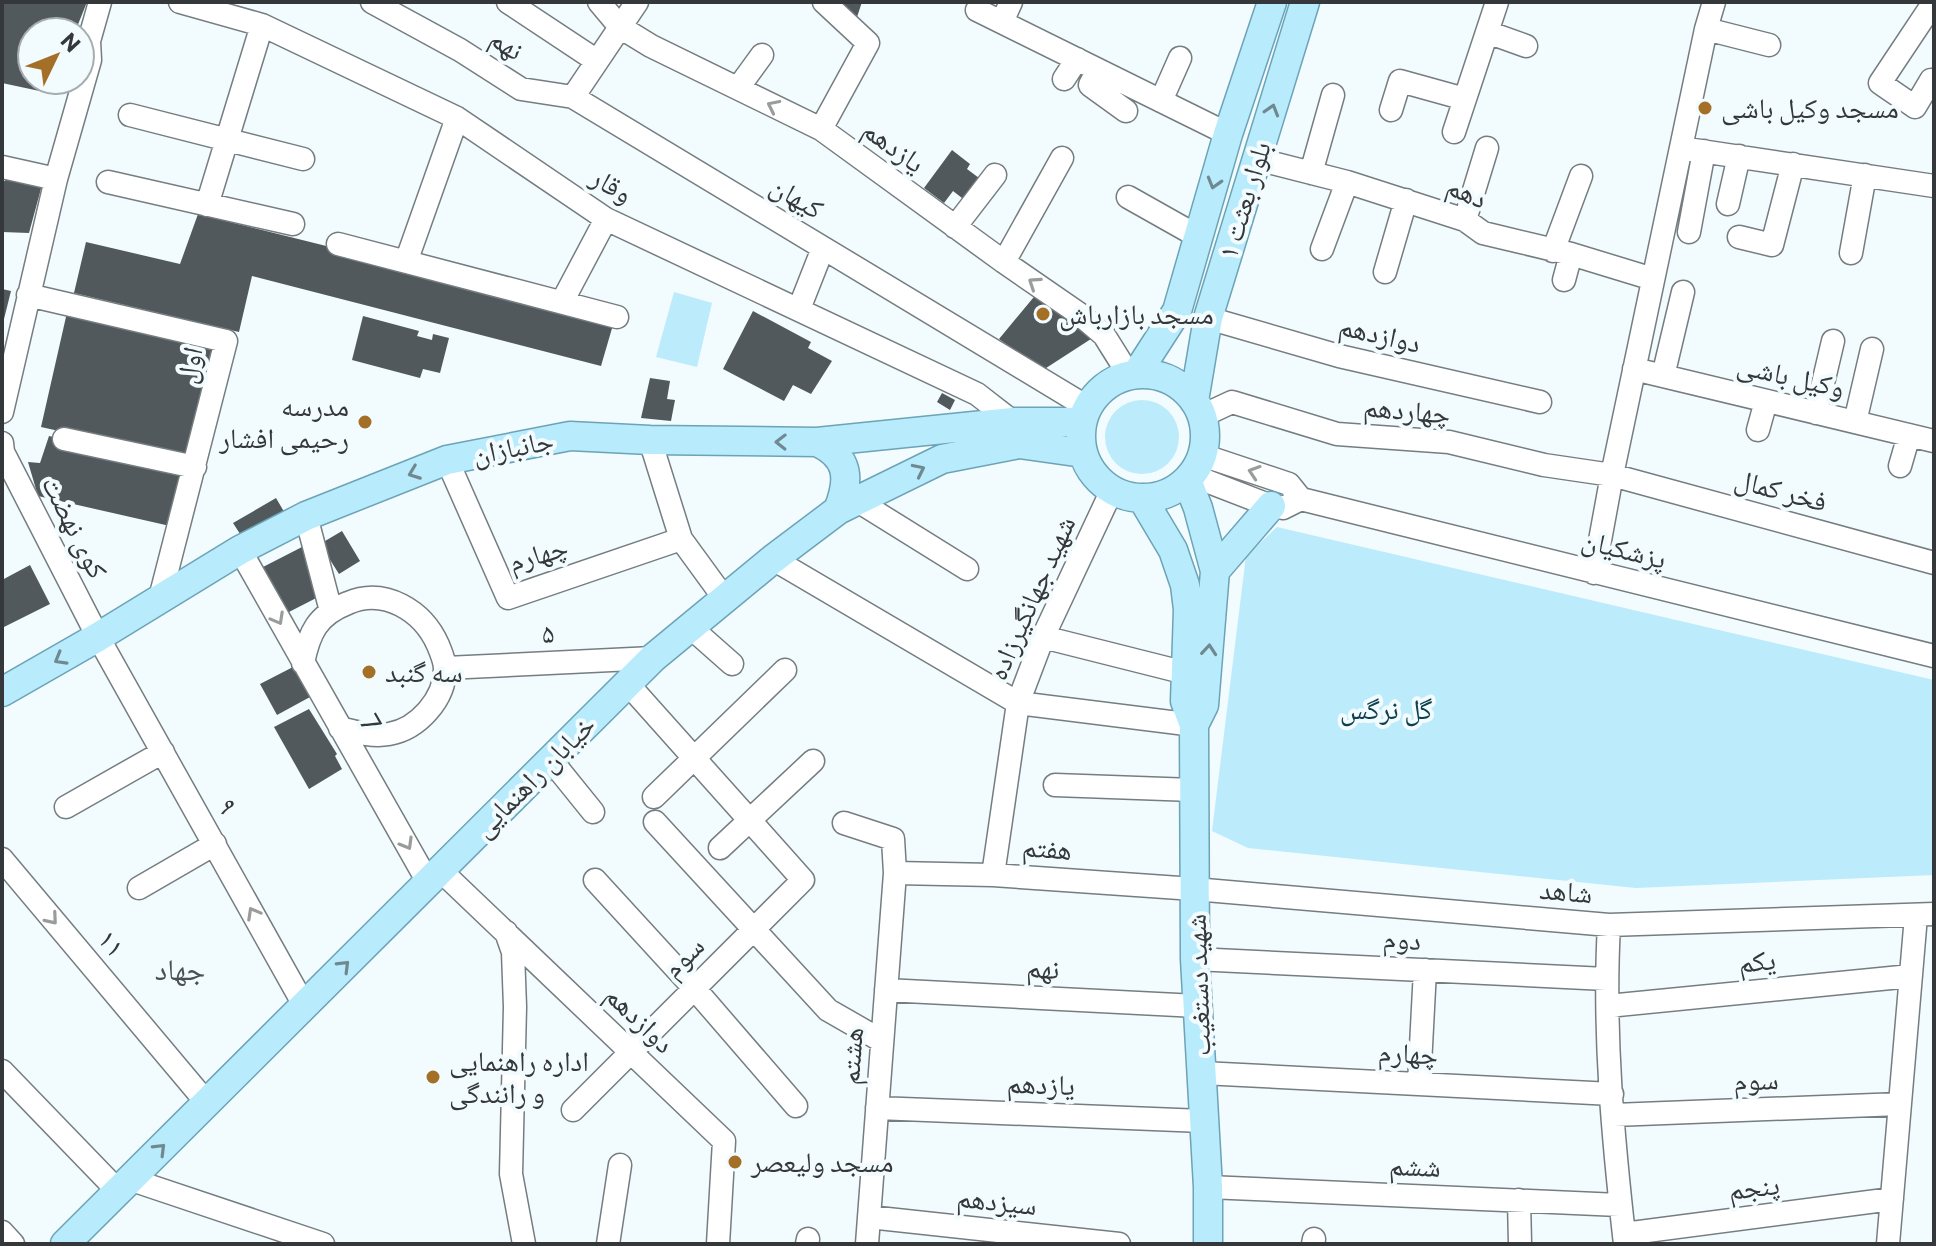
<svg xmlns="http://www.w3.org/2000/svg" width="1936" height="1246" viewBox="0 0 1936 1246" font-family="Commissioner,'Noto Naskh Arabic',sans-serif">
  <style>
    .green { fill: #bcebfb }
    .building { fill: #52595c }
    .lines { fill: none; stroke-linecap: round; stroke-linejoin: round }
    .minor-casing { stroke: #757d80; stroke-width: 25 }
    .major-casing { stroke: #6ca3b6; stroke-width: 31 }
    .minor { stroke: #fff; stroke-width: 22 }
    .major { stroke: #b8ebfb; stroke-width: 28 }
    .oneway { stroke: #9a9c9c }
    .oneway2 { stroke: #708991 }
    .poi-dot { fill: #a47028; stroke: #f2fbfe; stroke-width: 3 }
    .labels { text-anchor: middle; stroke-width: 8; stroke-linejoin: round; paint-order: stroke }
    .street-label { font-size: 28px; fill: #35383a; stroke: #f2fbfe }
    .poi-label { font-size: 28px; fill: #35383a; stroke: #f2fbfe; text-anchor: start }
    .park-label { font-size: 28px; fill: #0f404f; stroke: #f2fbfe }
    .neighbourhood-label { font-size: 30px; fill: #4a5154; stroke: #f2fbfe }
  </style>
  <rect width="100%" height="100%" fill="#f2fbfe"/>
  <path class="green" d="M674,292L712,303L697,367L656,357Z
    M1105 437a37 37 0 1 1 74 0a37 37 0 1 1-74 0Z
    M1277,527L1934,680V875L1636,888L1248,848L1212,831L1246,556Z"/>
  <path class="building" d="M2,2H87L75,32H32V80H55L49,93L2,83Z
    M838,2H862L857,17Z
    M952,150L970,164L967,169L987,184L971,205L953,191L944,203L924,188Z
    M7,179L42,185L29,233L2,232V183Z
    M198,214L615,318L601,366L252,276L239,332L74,293L86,242L180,264Z
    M2,289L11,291L3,323H2Z
    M1038,292L1094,337L1043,370L999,339Z
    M68,308L215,342L189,460L41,427Z
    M753,311L811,342L808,348L832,361L811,394L793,385L784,401L723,369Z
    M363,316L419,331L417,336L432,340L433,334L449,338L440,373L423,369L420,378L352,360Z
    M650,378L670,381L667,399L675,400L671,421L641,418Z
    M942,393L955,400L950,410L937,402Z
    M49,436L183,467L170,526L38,496L28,462L40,463Z
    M276,498L286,515L242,537L233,523Z
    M342,531L360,561L339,574L320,544Z
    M302,547L326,593L287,613L263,567Z
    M30,565L50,604L2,628V580Z
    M293,667L310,697L277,715L260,684Z
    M309,709L337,754L335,756L342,769L309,789L274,727Z"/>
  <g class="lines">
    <g class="minor-casing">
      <path id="minor" d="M180,2L262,25L457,118L606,219L977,394L1013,422
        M372,2L460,50L521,89L573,97L1087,407
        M508,2L597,61
        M599,2L620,27L651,46L821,129L1004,262L1078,313L1104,335L1129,375
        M977,10L1228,134
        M1002,22L1011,2
        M1706,29L1769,45
        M1487,32L1526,46
        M1098,70L1090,85L1126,111
        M1064,79L1077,59
        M1931,80L1915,107L1880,83L1934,2
        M738,88L762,55
        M573,97L637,2
        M1161,101L1180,58
        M1391,110L1400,81L1465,99
        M130,115L303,159
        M821,129L868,43L824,2
        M1454,132L1497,2
        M1681,148L1934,186
        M1257,159L1347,182L1465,220L1483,233L1571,254L1653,279
        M2,167L56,179
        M1311,173L1333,95
        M108,182L293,224
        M1128,197L1199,237
        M1728,204L1739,156
        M207,205L262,25
        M1465,220L1487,148
        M955,227L995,175
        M1689,232L1704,151
        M1739,237L1772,245L1793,164
        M338,244L617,317
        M1322,249L1347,182
        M1553,251L1581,176
        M1851,253L1865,175
        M406,262L457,118
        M1004,262L1062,158
        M1385,272L1406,200
        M1564,280L1571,254
        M28,295L226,341L160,598
        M562,302L606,219
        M799,309L823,248
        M1208,318L1339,356L1540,402
        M1634,369L1934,441
        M1663,376L1683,292
        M2,412L56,179L90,60L89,41L100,2
        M1816,413L1833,341
        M1202,416L1232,402L1337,434L1449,442L1544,465L1612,475L1934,563
        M1855,422L1872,349
        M1758,430L1766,401
        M64,439L195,467
        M650,440L681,539L724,598
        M2,443L3,452L98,637L304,1005
        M1202,455L1289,484L1301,499L1934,656
        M447,460L508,598L681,539
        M1900,466L1909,435
        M1191,475L1271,506L1283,508L1301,499
        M856,500L967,569
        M306,516L331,611
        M240,550L428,882
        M773,559L1018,703L1194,725
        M1594,573L1612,475L1706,29L1714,2
        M689,626L732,664
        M1043,637L1186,673
        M303,663C309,633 317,615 348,603C385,587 423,611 438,645C441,652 445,661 445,669C445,699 418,729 389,734C372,737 356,732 340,728
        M446,668L653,658
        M551,760L593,812
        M1055,785L1193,790
        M654,797L785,670
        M66,807L163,752
        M655,822L828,1010L882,1041
        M844,823L893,839L895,873L867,1244
        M720,848L813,761
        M2,859L207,1103
        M440,870L724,1141L718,1244
        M895,873L993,875L1194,889L1609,925L1934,914
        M993,875L1018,703L1043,637L1112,490
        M595,880L694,988L796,1106
        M139,888L215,844
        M1609,925C1603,1031 1613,1139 1625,1244
        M506,932L513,952L515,1007L511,1174L524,1244
        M1195,959L1606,979
        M886,990L1197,1006
        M1608,1006L1911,976
        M2,1071L118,1191
        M1202,1073L1612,1094
        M1419,1084L1425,970
        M877,1108L1203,1121
        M573,1110L803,880L627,683
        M1614,1115L1900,1104
        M129,1179L323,1244
        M1208,1187L1619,1205
        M1519,1200L1520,1244
        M869,1217L1119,1244
        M2,1232L13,1244
        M1624,1234L1892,1199
        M608,1244L620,1165
        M807,1244L808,1239
        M1313,1244L1314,1239
        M1888,1244L1916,916"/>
    </g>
    <g class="major-casing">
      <path id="major" d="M1137,373L1177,311L1228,134L1272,2
        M1081 436a62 62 0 1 1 124 0a62 62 0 1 1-124 0Z
        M1194,401L1208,318L1305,2
        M817,442C850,457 850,480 838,510
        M1187,480L1198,508L1215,571L1204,705L1194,725
        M1142,498L1173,550L1185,585L1188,609L1185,701L1194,725L1195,959L1208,1187V1244
        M1215,571L1271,506
        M2,692L98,637L240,550L306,516L447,460L570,436L650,440L817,442L1013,422H1082
        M65,1244L653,658L773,559L838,510L942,459L1019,444L1083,453"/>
    </g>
    <use href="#minor" class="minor"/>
    <use href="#major" class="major"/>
  </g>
  <defs><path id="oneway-chevron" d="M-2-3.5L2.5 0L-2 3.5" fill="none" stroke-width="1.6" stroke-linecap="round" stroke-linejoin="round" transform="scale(2)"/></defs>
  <g class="oneway">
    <use href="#oneway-chevron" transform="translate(773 106) rotate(-154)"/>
    <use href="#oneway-chevron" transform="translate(1034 283) rotate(-146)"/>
    <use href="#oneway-chevron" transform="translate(1254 472) rotate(-162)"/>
    <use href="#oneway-chevron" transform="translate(278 619) rotate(61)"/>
    <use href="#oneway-chevron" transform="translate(407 844) rotate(60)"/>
    <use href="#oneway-chevron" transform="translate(253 913) rotate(-119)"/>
    <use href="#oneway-chevron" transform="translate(52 919) rotate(50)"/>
  </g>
  <g class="oneway2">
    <use href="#oneway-chevron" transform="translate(1272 110) rotate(-73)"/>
    <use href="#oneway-chevron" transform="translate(1214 183) rotate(106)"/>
    <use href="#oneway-chevron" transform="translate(781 442) rotate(-179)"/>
    <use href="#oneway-chevron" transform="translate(919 470) rotate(-26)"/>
    <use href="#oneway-chevron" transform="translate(414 473) rotate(159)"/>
    <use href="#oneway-chevron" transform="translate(1209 650) rotate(-85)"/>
    <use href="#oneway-chevron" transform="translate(60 659) rotate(150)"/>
    <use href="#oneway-chevron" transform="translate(344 966) rotate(-45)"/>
    <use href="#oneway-chevron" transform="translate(160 1149) rotate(-45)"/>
  </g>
  <g class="poi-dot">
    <circle cx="1705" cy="108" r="8"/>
    <circle cx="1043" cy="314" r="8"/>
    <circle cx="365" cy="422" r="8"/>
    <circle cx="369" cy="672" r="8"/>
    <circle cx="433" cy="1077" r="8"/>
    <circle cx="735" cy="1162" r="8"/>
  </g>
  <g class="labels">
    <g class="street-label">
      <text transform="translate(507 44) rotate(33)" y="10">نهم</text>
      <text transform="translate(894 146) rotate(36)" y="10">یازدهم</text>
      <text transform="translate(612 185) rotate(31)" y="10">وقار</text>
      <text transform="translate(1467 192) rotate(23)" y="10">دهم</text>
      <text transform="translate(797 197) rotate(31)" y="10">کیهان</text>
      <text transform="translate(1244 200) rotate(-73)" y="10">بلوار بعثت ۱</text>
      <text transform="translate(1380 334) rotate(13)" y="10">دوازدهم</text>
      <text transform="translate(189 365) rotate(-77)" y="10">اول</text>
      <text transform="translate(1791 376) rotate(13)" y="10">وکیل باشی</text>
      <text transform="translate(1407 410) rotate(5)" y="10">چهاردهم</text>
      <text transform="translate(513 447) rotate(-11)" y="10">جانبازان</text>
      <text transform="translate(1781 490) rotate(15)" y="10">فخر کمال</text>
      <text transform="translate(75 527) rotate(63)" y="10">کوی نهضت</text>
      <text transform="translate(1624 549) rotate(14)" y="10">پزشکیان</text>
      <text transform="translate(538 554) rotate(-16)" y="10">چهارم</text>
      <text transform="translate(1031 598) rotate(-66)" y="10">شهید جهانگیرزاده</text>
      <text transform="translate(548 633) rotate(-3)" y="10">۵</text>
      <text transform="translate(371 723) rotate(60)" y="10">7</text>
      <text transform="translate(534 776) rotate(-45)" y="10">خیابان راهنمایی</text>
      <text transform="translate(228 806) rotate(61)" y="10">۹</text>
      <text transform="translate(1047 848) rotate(4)" y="10">هفتم</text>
      <text transform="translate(1566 891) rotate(5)" y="10">شاهد</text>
      <text transform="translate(1402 939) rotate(3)" y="10">دوم</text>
      <text transform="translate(112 943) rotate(50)" y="10">۱۱</text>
      <text transform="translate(683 957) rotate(-45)" y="10">سوم</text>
      <text transform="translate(1757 961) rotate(-6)" y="10">یکم</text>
      <text transform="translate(1043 968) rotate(3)" y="10">نهم</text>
      <text transform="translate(1198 985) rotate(-92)" y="10">شهید دستغیب</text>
      <text transform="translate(640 1019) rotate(44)" y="10">دوازدهم</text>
      <text transform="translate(1408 1053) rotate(3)" y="10">چهارم</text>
      <text transform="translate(851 1056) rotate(-86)" y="10">هشتم</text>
      <text transform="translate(1756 1080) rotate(-2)" y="10">سوم</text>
      <text transform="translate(1041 1084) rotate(2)" y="10">یازدهم</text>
      <text transform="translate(1415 1166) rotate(2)" y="10">ششم</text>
      <text transform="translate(1754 1187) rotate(-7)" y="10">پنجم</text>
      <text transform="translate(997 1201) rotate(6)" y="10">سیزدهم</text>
    </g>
    <g class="poi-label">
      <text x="1721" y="118">مسجد وکیل باشی</text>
      <text x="1059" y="324">مسجد بازارباش</text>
      <text x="349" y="416" text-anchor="end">مدرسه<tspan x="349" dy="32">رحیمی افشار</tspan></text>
      <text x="385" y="682">سه گنبد</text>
      <text x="449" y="1071">اداره راهنمایی<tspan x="449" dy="32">و رانندگی</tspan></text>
      <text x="751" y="1172">مسجد ولیعصر</text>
    </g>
    <g class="park-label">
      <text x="1386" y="719">گل نرگس</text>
    </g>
    <g class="neighbourhood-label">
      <text x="180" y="980">جهاد</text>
    </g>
  </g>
  <rect width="1936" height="1246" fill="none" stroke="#35383a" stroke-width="8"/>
  <g transform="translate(56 56) rotate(47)"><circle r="38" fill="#f2fbfe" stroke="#a6adb0" stroke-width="2"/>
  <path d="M0-6L14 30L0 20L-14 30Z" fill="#a47028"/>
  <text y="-12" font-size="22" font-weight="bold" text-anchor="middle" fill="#35383a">N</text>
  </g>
</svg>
